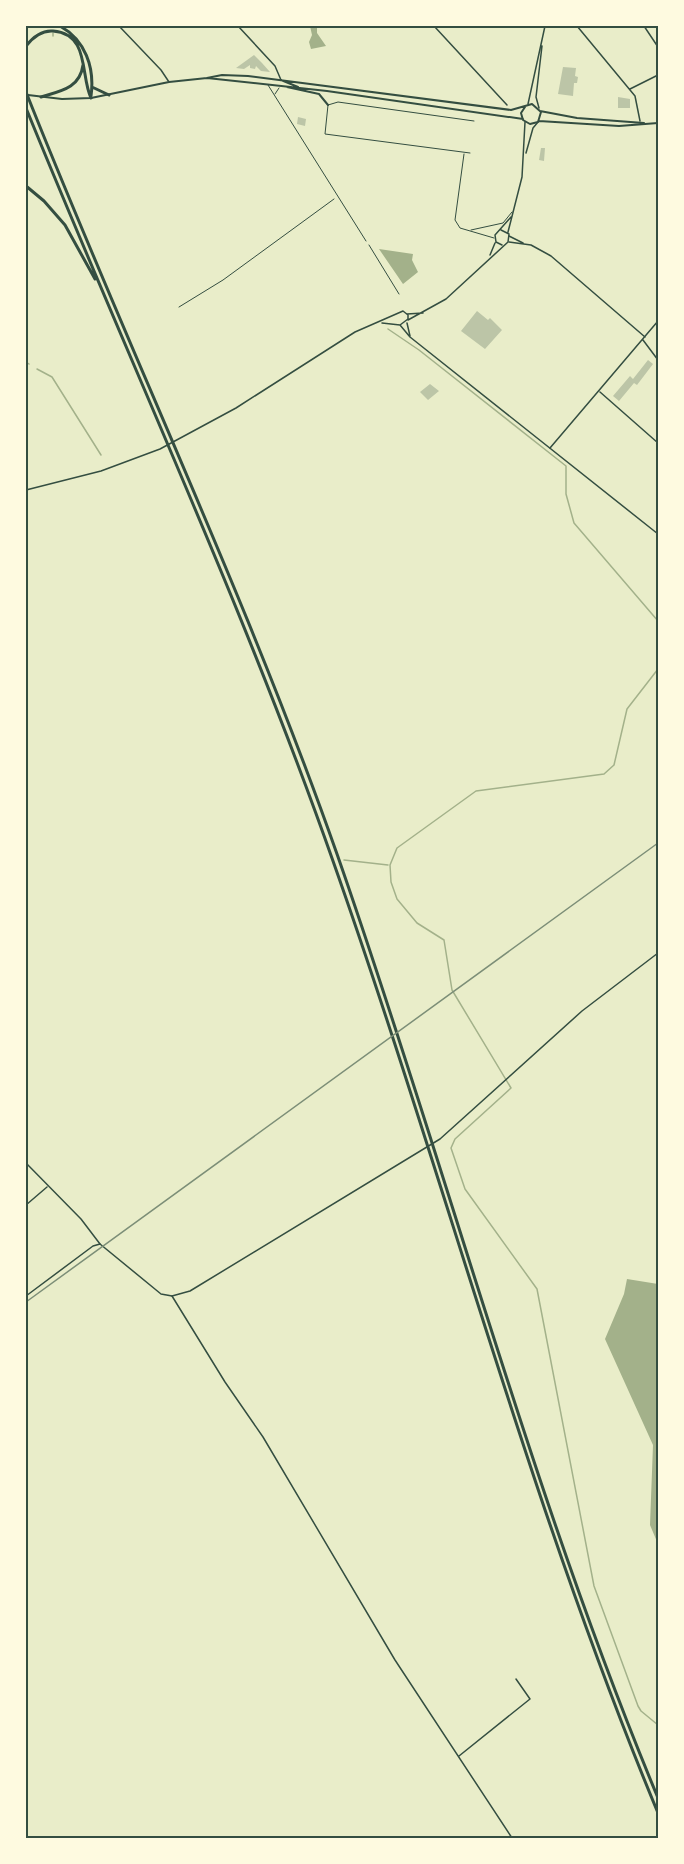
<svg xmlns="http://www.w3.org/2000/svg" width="684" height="1864" viewBox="0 0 684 1864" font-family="'PT Serif',serif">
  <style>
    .water { fill: #a3b18a }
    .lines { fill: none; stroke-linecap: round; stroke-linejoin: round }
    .stream { stroke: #a3b18a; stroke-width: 1.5 }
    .building { fill: #bcc5a7 }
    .path { stroke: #344e41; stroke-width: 1 }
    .service { stroke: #344e41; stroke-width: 1 }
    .minor { stroke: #344e41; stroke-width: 1.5 }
    .tertiary { stroke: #344e41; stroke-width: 1.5 }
    .primary { stroke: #344e41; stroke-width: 2 }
    .motorway { stroke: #344e41; stroke-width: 3 }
    .rail { stroke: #7c8e77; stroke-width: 1.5 }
    .neatline { fill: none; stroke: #344e41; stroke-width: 2 }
  </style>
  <rect width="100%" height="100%" fill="#e9edc9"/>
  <path class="water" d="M310,26H317V33L326,46L311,49L309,42L312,35Z
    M379,249L413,254L412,260L418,272L403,284Z
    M627,1279L658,1284V1544L650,1525L653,1445L605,1339L624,1294Z"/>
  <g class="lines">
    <path class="stream" d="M53,33V36
      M388,329L419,350L566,466V494L574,523L658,621
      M26,362L29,364
      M37,369L52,377L101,455
      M658,669L627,709L614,765L604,774L476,791L397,848L390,865L391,882L397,899L417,923L444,940L452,990L511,1088L455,1139L451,1148L465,1189L537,1289L594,1586L638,1706L641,1711L658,1725
      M344,860L388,865"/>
  </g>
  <path class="building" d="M254,55L262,63L270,72L261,71L256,66L255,69L250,68V65L244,69L236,68Z
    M563,67L576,68L575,76L578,77L577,83H574L573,96L558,94Z
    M618,97L630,99V108H618Z
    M298,117L306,119L305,126L297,124Z
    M541,148H545L544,161L539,160Z
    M477,311L488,320L490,318L502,330L485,349L461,331Z
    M648,360L653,364L637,385L634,383L619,401L613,396L630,376L633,379Z
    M430,384L439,391L428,400L420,392Z"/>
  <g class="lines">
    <path class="path" d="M369,245L399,294
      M179,307L223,280L334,199"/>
    <path class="service" d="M268,85L366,241
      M275,94L279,88
      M470,153L325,134L328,105L338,102L474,121
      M464,154L455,220L460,228L494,238
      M471,230L503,223L512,212"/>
    <path class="minor" d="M119,26L161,70L169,82
      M238,26L275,66L281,80
      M434,26L507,105
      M577,26L635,96L640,121
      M644,26L658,47
      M630,89L658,75
      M509,236L523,243
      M509,242L531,245L551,256L645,337
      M643,340L658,360
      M600,392L658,443
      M550,448L658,321
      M26,1163L81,1219L100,1244
      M26,1205L47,1187
      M172,1296L225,1382L263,1437L395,1660L512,1838
      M459,1756L530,1699L516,1679"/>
    <path class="tertiary" d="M528,104L545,26
      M539,108L536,97L542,46
      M526,153L533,128L538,122
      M508,232L522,177L525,122
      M502,245L496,242L495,235L511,217
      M490,255L495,243
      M407,314L423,313
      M408,320L446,299L508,242L509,234L501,230
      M382,323L400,325L410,337L658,534
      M407,323L410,336
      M26,490L101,471L160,449L236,408L355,332L403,311L408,315V319L400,325
      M26,1296L93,1246L100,1244L161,1294L172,1296L190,1291L440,1139L582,1011L658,953"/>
    <path class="primary" d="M207,78L222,75L248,76L511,110L532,104L541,112L538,122L530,124L523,120L521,113L525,107
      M281,80L298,87
      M287,87L319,94L328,105
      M28,95L62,99L91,98L169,82L207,78L327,91L523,119
      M540,111L577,118L644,123
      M539,121L619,126L658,123"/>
    <path class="motorway" d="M60,26C85,40 95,67 91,96
      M26,46C33,37 41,30 53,31C90,34 80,75 91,98
      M92,87L109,95
      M26,92C127,347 246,595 337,854C447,1168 530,1491 658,1798
      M41,97C61,91 80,88 83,65
      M26,108C128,359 243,605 333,861C445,1178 529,1503 658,1813
      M26,186L44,201L65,225L95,279"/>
    <path class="rail" d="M26,1302L658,843"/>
  </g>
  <rect width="684" height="1864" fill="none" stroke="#fefae0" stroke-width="54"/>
  <rect x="27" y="27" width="630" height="1810" class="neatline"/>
</svg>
